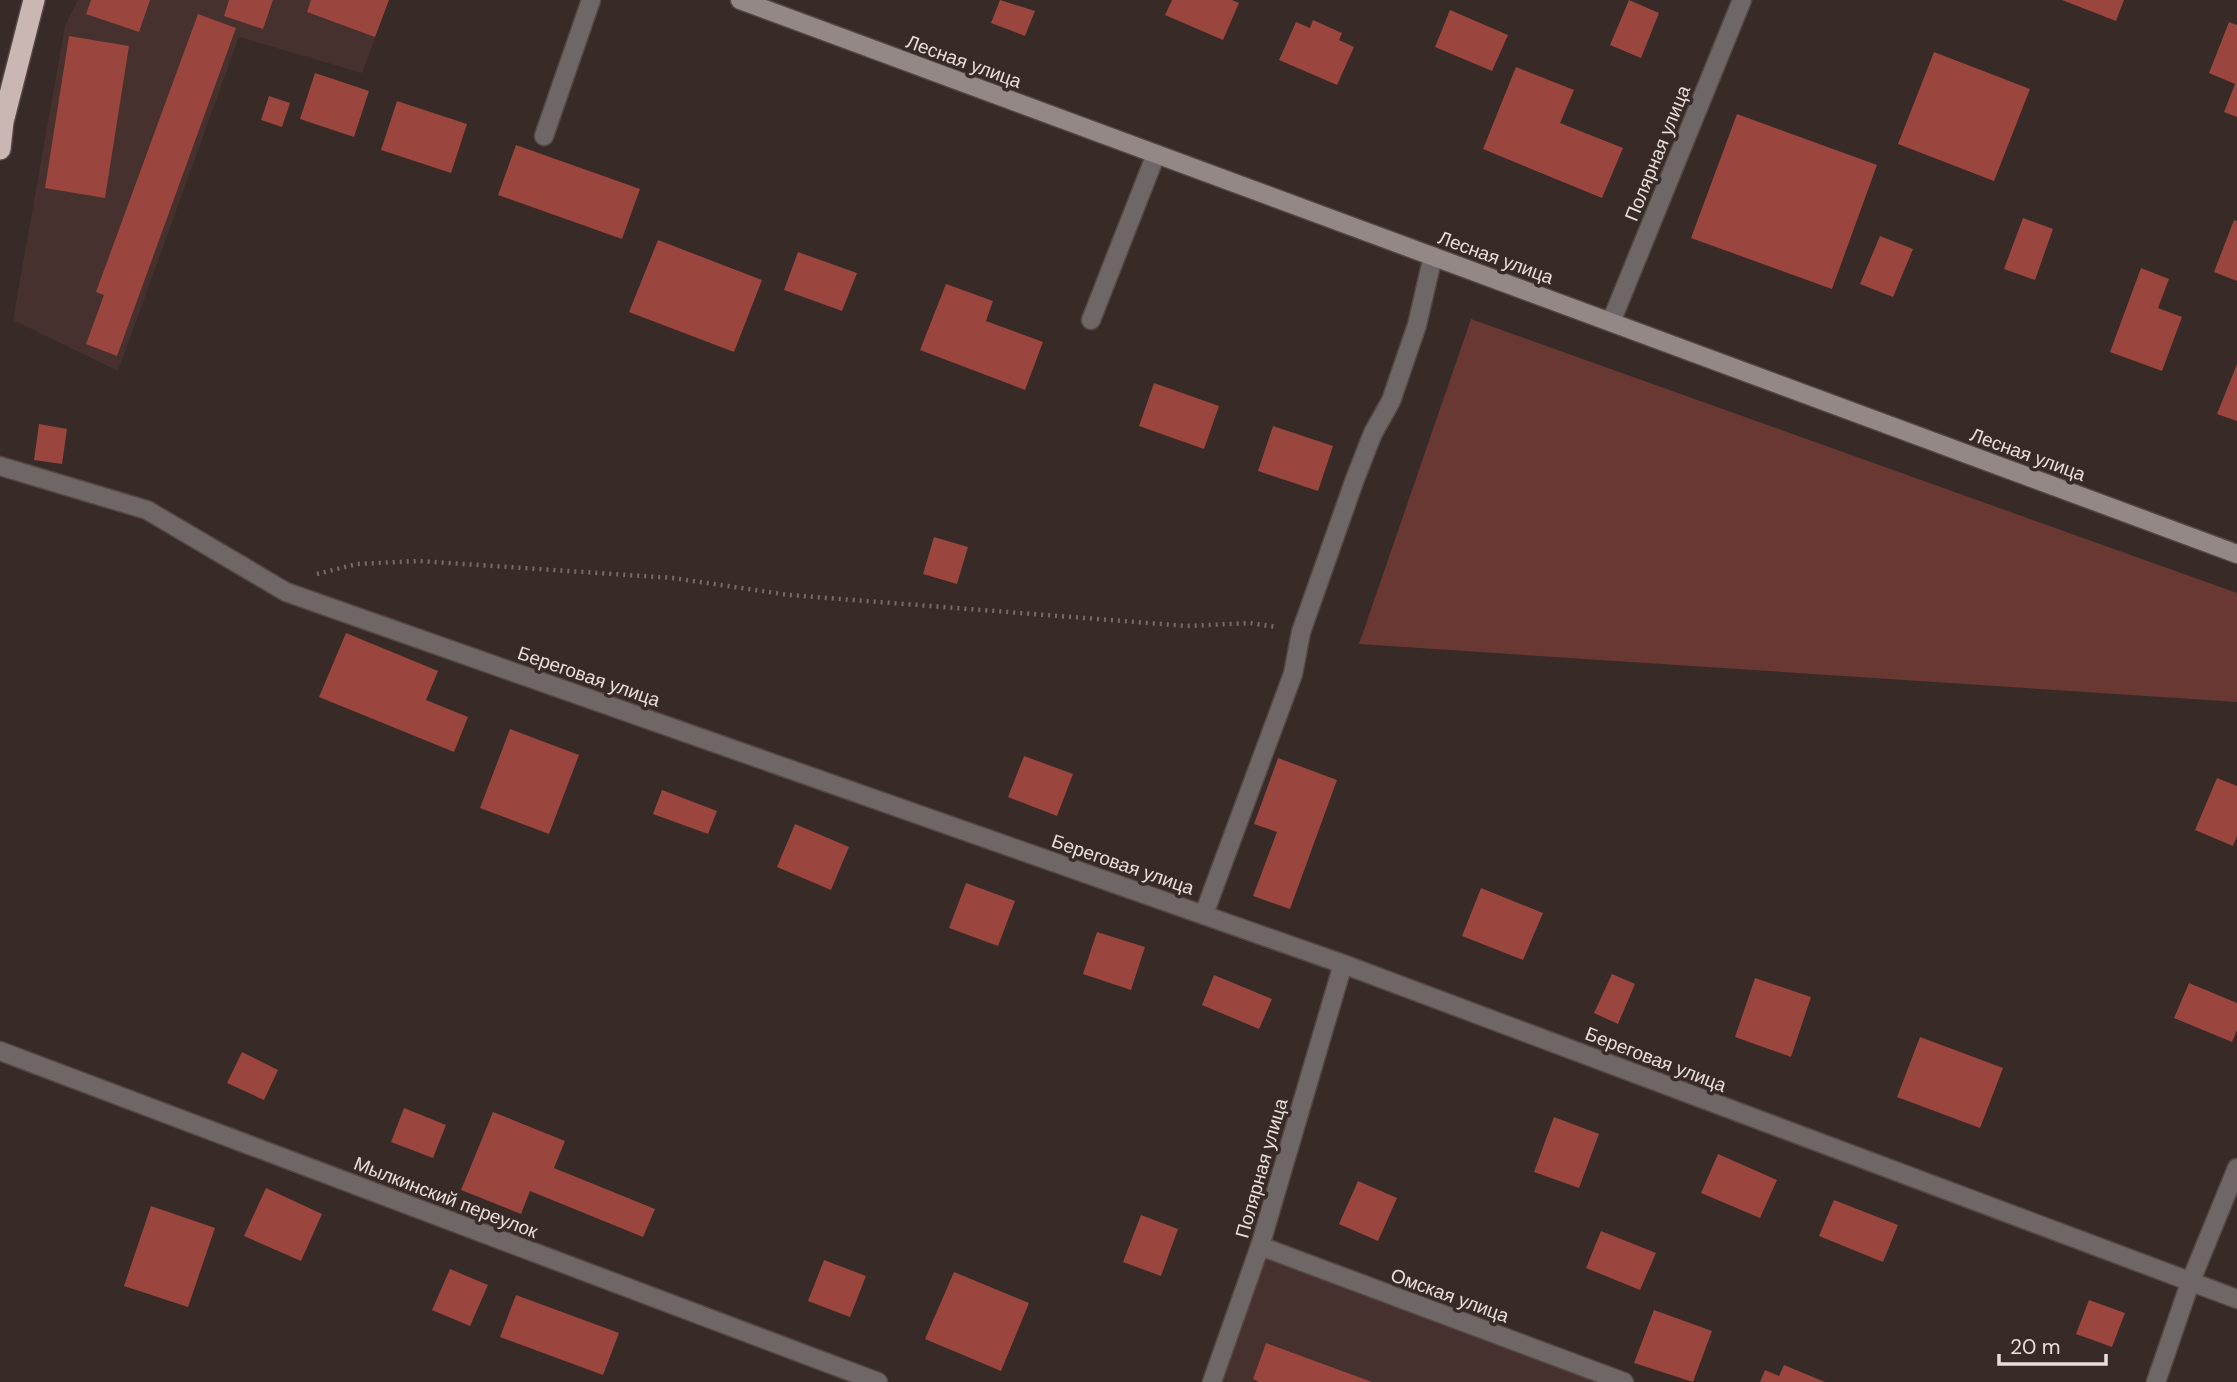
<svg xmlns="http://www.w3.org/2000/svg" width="2237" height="1382" viewBox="0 0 2237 1382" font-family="'DM Sans',sans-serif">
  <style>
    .built { fill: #47312e }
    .green { fill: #693833 }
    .building { fill: #9a453d }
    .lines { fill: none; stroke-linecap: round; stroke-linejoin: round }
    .lane-casing { stroke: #544744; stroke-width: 21 }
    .street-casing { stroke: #544744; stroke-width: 21 }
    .secondary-casing { stroke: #544744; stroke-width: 21 }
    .highway-casing { stroke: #544744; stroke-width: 24 }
    .path { stroke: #776b68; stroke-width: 4.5; stroke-dasharray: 2 5; stroke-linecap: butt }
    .lane { stroke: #6f6766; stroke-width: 18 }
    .street { stroke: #6f6766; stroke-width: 18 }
    .secondary { stroke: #948886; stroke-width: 18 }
    .highway { stroke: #cab7b4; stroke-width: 21 }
    .labels { text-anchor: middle; stroke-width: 7; stroke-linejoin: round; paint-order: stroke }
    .street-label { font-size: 19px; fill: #e8dedc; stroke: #382a27 }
  </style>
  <rect width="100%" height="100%" fill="#382a27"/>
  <path class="built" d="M78,0H389L362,73L239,37L118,371L13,320L65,26Z
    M1260,1246L1624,1382H1212Z"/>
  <path class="green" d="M1471,319L2237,593V702L1359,644Z"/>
  <path class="building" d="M91,0H150L139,32L86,14Z
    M229,0H273L263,29L224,16Z
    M311,0H389L375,37L307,12Z
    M1000,0L1035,11L1025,36L991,23Z
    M1172,0H1232L1239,3L1223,40L1165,15Z
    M1629,0L1659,13L1641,58L1610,45Z
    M2062,0H2124L2116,21Z
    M1450,10L1508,35L1492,71L1435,47Z
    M198,14L236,28L117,356L86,344L104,295L96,292Z
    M1313,20L1342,33L1339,40L1354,47L1337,85L1279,60L1296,22L1310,28Z
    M2229,22L2237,25V117L2224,112L2235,84L2209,73Z
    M69,36L129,46L105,198L45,188Z
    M1934,52L2030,89L1994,181L1898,144Z
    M1516,67L1574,90L1560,123L1623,148L1602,198L1483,149Z
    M315,73L369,91L354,137L300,119Z
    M269,96L290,103L282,127L261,120Z
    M397,101L467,124L451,173L381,150Z
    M1737,114L1877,165L1832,289L1691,238Z
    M516,145L640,189L622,239L498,195Z
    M2023,218L2053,229L2035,280L2004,269Z
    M2234,220L2237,221V281L2214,272Z
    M1880,236L1913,249L1893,297L1860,284Z
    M658,240L762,280L734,352L629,312Z
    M798,252L857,273L842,311L784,290Z
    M2141,268L2169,279L2158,308L2182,317L2162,371L2110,352Z
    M946,284L993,301L986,321L1043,342L1025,390L920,350Z
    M2237,364V421L2217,414Z
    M1154,383L1219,406L1204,449L1139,426Z
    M39,424L67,429L62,464L34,460Z
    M1273,426L1333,446L1318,491L1258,471Z
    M934,537L968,547L957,584L923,574Z
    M346,633L438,671L426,700L468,717L454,752L319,697Z
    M510,729L579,755L549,834L480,808Z
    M1024,756L1073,774L1057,816L1008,797Z
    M1278,758L1337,780L1290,909L1253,896L1277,832L1254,824Z
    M2217,778L2237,786V836L2233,846L2195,830Z
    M662,790L717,811L708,834L653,814Z
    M795,824L849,847L831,890L777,867Z
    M966,883L1015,901L998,946L949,928Z
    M1481,888L1543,913L1523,960L1462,936Z
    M1097,932L1145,947L1131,990L1083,974Z
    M1612,974L1635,984L1618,1024L1594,1013Z
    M1214,975L1272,999L1259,1029L1202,1005Z
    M1755,978L1811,997L1791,1057L1735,1037Z
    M2189,983L2237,1003V1030L2232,1042L2174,1018Z
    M1920,1037L2003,1068L1980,1128L1897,1097Z
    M242,1052L278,1070L264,1100L227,1083Z
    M404,1108L446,1125L433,1158L391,1142Z
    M493,1112L565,1141L554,1168L655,1209L643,1237L530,1191L521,1214L461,1190Z
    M1554,1117L1599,1134L1579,1188L1534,1172Z
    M1718,1154L1777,1180L1760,1218L1701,1193Z
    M1358,1181L1397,1198L1378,1241L1339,1224Z
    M266,1188L322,1214L301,1261L244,1236Z
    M1834,1200L1898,1225L1883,1262L1819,1236Z
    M151,1206L215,1228L188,1307L124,1286Z
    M1141,1215L1178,1229L1161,1276L1123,1262Z
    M1601,1231L1656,1253L1640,1290L1586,1268Z
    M824,1260L866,1276L850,1317L808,1301Z
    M450,1269L488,1285L470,1326L432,1310Z
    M954,1272L1029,1303L1001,1371L925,1339Z
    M516,1295L619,1333L603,1375L500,1337Z
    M2089,1300L2125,1313L2112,1347L2076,1334Z
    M1654,1310L1712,1331L1693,1382L1634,1363Z
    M1266,1343L1372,1382H1259L1253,1379Z
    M1784,1365L1825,1382H1760L1765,1370L1779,1376Z"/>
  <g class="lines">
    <g class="lane-casing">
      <path id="lane" d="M544,136L591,0
        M1091,320L1156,154
        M1204,914L1293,674L1301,632L1355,479L1373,433L1391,401L1417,325L1433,256"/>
    </g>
    <g class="street-casing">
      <path id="street" d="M1611,322L1742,0
        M0,466L147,510L286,592L1343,964L2237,1299
        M0,1051L878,1382
        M1260,1246L1624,1382
        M1212,1382L1260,1246L1343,964
        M2156,1382L2190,1283L2237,1168"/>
    </g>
    <g class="secondary-casing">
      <path id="secondary" d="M740,0L2237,554"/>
    </g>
    <g class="highway-casing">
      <path id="highway" d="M0,149L3,122L34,0"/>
    </g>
    <path class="path" d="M317,574L357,564L419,561L673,578L789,595L1187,626L1250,623L1276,627"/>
    <use href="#lane" class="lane"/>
    <use href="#street" class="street"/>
    <use href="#secondary" class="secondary"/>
    <use href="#highway" class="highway"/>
  </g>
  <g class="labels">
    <g class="street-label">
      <text transform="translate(964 61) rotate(20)" y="7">Лесная улица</text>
      <text transform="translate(1657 153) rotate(-68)" y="7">Полярная улица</text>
      <text transform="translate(1496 257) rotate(20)" y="7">Лесная улица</text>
      <text transform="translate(2028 454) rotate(20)" y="7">Лесная улица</text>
      <text transform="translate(589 676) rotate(19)" y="7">Береговая улица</text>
      <text transform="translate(1123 864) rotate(19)" y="7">Береговая улица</text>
      <text transform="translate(1656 1059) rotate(21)" y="7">Береговая улица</text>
      <text transform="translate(1261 1168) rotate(-74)" y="7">Полярная улица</text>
      <text transform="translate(446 1197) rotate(21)" y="7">Мылкинский переулок</text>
      <text transform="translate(1450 1295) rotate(20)" y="7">Омская улица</text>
    </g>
  </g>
  <path d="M1999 1354v10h107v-10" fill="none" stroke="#e8dedc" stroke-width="3.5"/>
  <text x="2010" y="1354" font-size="21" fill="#e8dedc" stroke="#382a27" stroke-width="5" paint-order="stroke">20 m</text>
</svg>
